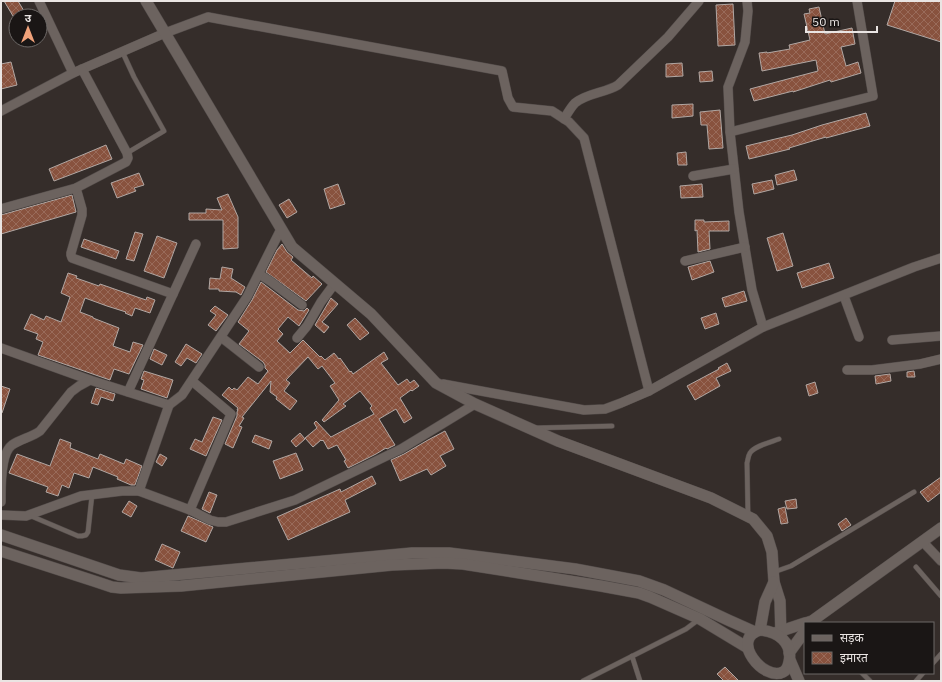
<svg xmlns="http://www.w3.org/2000/svg" width="942" height="682" viewBox="0 0 942 682" font-family="'IBM Plex Sans','Noto Sans Devanagari',sans-serif">
  <defs>
    <pattern id="building-cross-hatch" width="8" height="8" patternUnits="userSpaceOnUse"><rect width="8" height="8" fill="#88523e"/><path d="M0 0l8 8M0 8l8-8" fill="none" stroke="#996b5a"/></pattern>
  </defs>
  <rect width="100%" height="100%" fill="#352d2a"/>
  <g fill="url(#building-cross-hatch)" stroke="#b1a7a3">
    <polygon points="4,1 18,1 27,16 13,16"/>
    <polygon points="895,1 941,1 941,42 887,25"/>
    <polygon points="733,4 735,45 718,46 716,5"/>
    <polygon points="819,7 825,34 852,28 855,44 841,47 846,66 858,62 861,73 831,82 830,80 793,92 793,91 754,101 750,89 818,71 816,60 762,71 759,53 767,52 767,53 790,49 789,45 810,40 804,14 810,13 809,9"/>
    <polygon points="11,62 17,85 1,89 1,64"/>
    <polygon points="682,63 683,76 666,77 666,64"/>
    <polygon points="712,71 713,81 700,82 699,72"/>
    <polygon points="693,104 693,116 672,118 672,105"/>
    <polygon points="720,110 723,148 709,149 707,125 701,125 700,112"/>
    <polygon points="866,113 870,126 826,138 826,137 789,148 790,149 749,159 746,146 792,135 822,125"/>
    <polygon points="106,145 112,159 54,181 49,169"/>
    <polygon points="686,152 687,165 678,165 677,153"/>
    <polygon points="794,170 797,180 777,185 775,175"/>
    <polygon points="139,173 144,185 134,188 136,191 117,198 111,183"/>
    <polygon points="772,180 774,189 754,194 752,184"/>
    <polygon points="338,184 345,204 330,209 324,189"/>
    <polygon points="702,184 703,197 681,198 680,186"/>
    <polygon points="228,194 238,217 238,248 223,249 223,220 189,220 189,213 206,213 206,209 222,210 217,198"/>
    <polygon points="72,195 76,212 1,234 1,215"/>
    <polygon points="289,199 297,212 287,218 279,205"/>
    <polygon points="695,220 704,220 704,222 729,221 729,231 709,231 710,249 698,252 697,230 695,231"/>
    <polygon points="135,232 143,234 134,261 126,259"/>
    <polygon points="783,233 793,266 777,271 767,238"/>
    <polygon points="157,236 177,243 164,278 144,271"/>
    <polygon points="84,239 119,251 116,259 81,247"/>
    <polygon points="282,244 287,252 293,257 291,260 312,278 313,276 322,284 306,301 266,272 277,250"/>
    <polygon points="710,261 714,272 692,280 688,267"/>
    <polygon points="829,263 834,278 802,288 797,273"/>
    <polygon points="222,267 233,269 231,278 245,287 241,295 236,292 219,291 219,289 209,289 210,278 220,279"/>
    <polygon points="68,273 77,276 76,278 99,286 100,284 146,300 147,297 155,300 150,313 135,308 132,316 125,313 126,312 107,306 85,298 80,312 93,317 93,318 119,328 113,346 130,352 133,342 143,345 129,374 114,369 110,380 38,355 43,342 36,339 38,334 24,329 31,314 44,320 46,316 61,322 70,297 61,293"/>
    <polygon points="261,282 298,310 304,311 307,308 309,310 299,326 288,317 278,329 283,334 277,341 290,353 303,340 320,357 321,356 325,360 334,353 339,359 340,358 350,372 351,371 353,374 384,352 388,359 381,363 398,385 407,379 410,383 414,380 419,386 412,391 411,390 400,398 412,418 404,423 396,409 379,419 395,445 387,449 386,448 376,454 348,468 344,461 346,460 337,445 328,449 323,440 322,441 321,440 313,447 305,438 317,428 314,423 316,421 331,437 374,414 370,408 372,406 360,391 343,404 346,406 324,422 322,420 339,400 330,386 335,383 322,366 318,369 308,357 286,380 290,383 284,391 297,401 290,410 276,399 277,397 270,392 271,381 242,417 244,418 239,426 242,427 233,448 225,444 237,416 237,412 238,410 237,410 238,408 222,395 229,387 232,390 234,388 237,390 248,377 258,384 268,371 265,368 265,365 263,362 239,344 249,331 238,322 252,300"/>
    <polygon points="744,291 747,301 725,307 722,298"/>
    <polygon points="331,298 338,304 322,322 329,327 324,333 315,325"/>
    <polygon points="215,306 228,315 216,331 208,325 216,315 210,311"/>
    <polygon points="716,313 719,324 705,329 701,318"/>
    <polygon points="355,318 369,333 360,340 347,325"/>
    <polygon points="186,344 202,354 196,363 187,358 181,366 175,362"/>
    <polygon points="154,349 167,355 162,365 150,359"/>
    <polygon points="727,363 731,371 716,378 720,386 695,400 687,386 719,369 718,368"/>
    <polygon points="144,371 173,380 167,398 141,389 144,380 141,379"/>
    <polygon points="914,371 915,377 907,377 907,372"/>
    <polygon points="890,374 891,381 876,384 875,376"/>
    <polygon points="815,382 818,393 809,396 806,385"/>
    <polygon points="1,386 10,389 2,413 1,413"/>
    <polygon points="96,388 115,394 113,401 101,397 98,405 91,403"/>
    <polygon points="213,417 222,420 206,456 190,449 195,439 202,442"/>
    <polygon points="445,431 454,449 440,456 446,466 431,475 427,469 400,481 391,460 404,454 428,440"/>
    <polygon points="300,433 305,439 296,447 291,441"/>
    <polygon points="255,435 272,441 269,449 252,442"/>
    <polygon points="60,439 71,443 70,448 98,459 100,454 124,464 126,459 142,466 135,485 131,485 117,479 118,477 93,467 89,478 74,473 69,488 62,485 58,496 46,492 48,487 9,473 17,454 50,466"/>
    <polygon points="296,453 303,470 280,479 273,461"/>
    <polygon points="160,454 167,458 162,466 156,462"/>
    <polygon points="372,476 376,484 345,500 350,512 288,540 277,517 340,489 341,492"/>
    <polygon points="941,477 941,492 928,502 920,492"/>
    <polygon points="209,492 217,495 210,513 202,509"/>
    <polygon points="796,499 797,508 787,509 785,501"/>
    <polygon points="129,501 137,506 131,517 122,512"/>
    <polygon points="785,507 788,523 781,524 778,509"/>
    <polygon points="188,516 213,527 206,542 181,531"/>
    <polygon points="846,518 851,525 842,531 838,524"/>
    <polygon points="162,544 180,552 173,568 155,560"/>
    <polygon points="725,667 739,681 724,681 717,674"/>
  </g>
  <g fill="none" stroke-linecap="round" stroke-linejoin="round">
    <g stroke="#524b49" stroke-width="5.5">
      <g id="service">
        <polyline points="122,51 134,77 164,131 127,153"/>
        <polyline points="535,428 612,426"/>
        <path d="M748,515L747,463C748,460 748,456 750,453C754,446 771,442 779,439"/>
        <polyline points="31,516 78,536 82,536 86,535 88,532 92,495"/>
        <polyline points="916,567 941,596"/>
        <polyline points="774,572 791,566 914,492"/>
        <polyline points="632,656 640,681"/>
        <polyline points="933,663 941,654"/>
        <polyline points="862,673 870,681"/>
        <polyline points="583,681 686,629 698,620"/>
        <polyline points="916,681 923,673"/>
      </g>
    </g>
    <g stroke="#524b49" stroke-width="10">
      <g id="minor">
        <polyline points="39,1 73,73"/>
        <polyline points="747,1 748,11 745,42 728,87 730,132 739,212 752,290 763,327"/>
        <polyline points="1,111 73,73 165,33 208,17 502,71 508,98 513,107 552,111 569,122 584,138 649,391"/>
        <path d="M564,119C567,114 571,107 575,103C587,93 605,93 618,85L668,37L699,1"/>
        <polyline points="730,132 873,96 857,1"/>
        <polyline points="693,176 734,169"/>
        <polyline points="76,188 82,209 82,215 71,253 71,255 72,258 173,294"/>
        <polyline points="1,209 76,188 126,162 128,158 127,153 82,69"/>
        <polyline points="685,261 745,247"/>
        <polyline points="259,274 270,281 302,305"/>
        <polyline points="844,296 859,337"/>
        <polyline points="221,337 259,367"/>
        <polyline points="297,338 307,326 321,302 335,283"/>
        <polyline points="892,340 941,336"/>
        <polyline points="1,348 90,380 169,405 182,395 247,297 281,229"/>
        <polyline points="847,370 872,370 920,364 941,359"/>
        <polyline points="443,384 584,410 605,409 621,403 649,391 763,327 914,267 941,258"/>
        <polyline points="128,392 173,294 196,244"/>
        <polyline points="139,491 169,405"/>
        <path d="M1,502C1,487 0,454 12,445C21,439 32,437 40,431L71,392L79,386L90,380"/>
        <polyline points="190,510 231,414 192,381"/>
        <polyline points="1,515 26,516 81,496 122,491 139,491 190,510 210,520 218,522 226,522 295,500 401,449 475,404"/>
        <polyline points="923,542 941,561"/>
      </g>
    </g>
    <g stroke="#524b49" stroke-width="12">
      <g id="tertiary">
        <polyline points="146,1 292,247 371,314 436,383 475,404 558,441 711,498 753,519 767,536 772,552 774,582 780,601 781,637"/>
        <polyline points="806,623 812,621 941,528"/>
        <polyline points="760,630 765,602 774,582"/>
        <polyline points="775,633 805,623"/>
        <polyline points="789,653 805,631"/>
      </g>
    </g>
    <g stroke="#524b49" stroke-width="12">
      <g id="secondary">
        <polyline points="1,535 119,575 141,578 412,553 449,553 513,561 575,569 639,581 664,590 728,620 755,632"/>
        <polyline points="1,551 94,581 112,587 121,588 181,586 392,565 443,563 463,564 601,586 639,593 650,597 700,619 748,648"/>
        <path d="M760,630C778,631 793,643 789,662C788,667 787,670 783,672C764,682 729,639 760,630Z"/>
        <polyline points="790,660 799,681"/>
      </g>
    </g>
    <use href="#service" stroke="#6c635f" stroke-width="4.5"/>
    <use href="#minor" stroke="#6c635f" stroke-width="9"/>
    <use href="#tertiary" stroke="#6c635f" stroke-width="11"/>
    <use href="#secondary" stroke="#6c635f" stroke-width="11"/>
  </g>
  <rect width="942" height="682" fill="none" stroke="#eae5e3" stroke-width="4"/>
  <rect x="804" y="622" width="130" height="52" fill="#1a1615" stroke="#6d6967"/>
  <rect x="812" y="635" width="20" height="6" fill="#6c635f" stroke="#6d6967"/>
  <text x="840" y="642" font-size="12" fill="#eae5e3">सड़क</text>
  <rect x="812" y="652" width="20" height="12" fill="url(#building-cross-hatch)" stroke="#6d6967"/>
  <text x="840" y="662" font-size="12" fill="#eae5e3">इमारत</text>
  <g transform="translate(28 28)"><circle r="19" fill="#1a1615" stroke="#6d6967"/>
  <path d="M0-3L7 15L0 10L-7 15Z" fill="#f0a27a"/>
  <text y="-6" font-size="11" font-weight="bold" text-anchor="middle" fill="#eae5e3">उ</text>
  </g>
  <path d="M806 26v6h71v-6" fill="none" stroke="#eae5e3" stroke-width="2"/>
  <text x="812" y="26" font-size="12" fill="#eae5e3" stroke="#1a1615" stroke-width="3" paint-order="stroke">50 m</text>
</svg>
